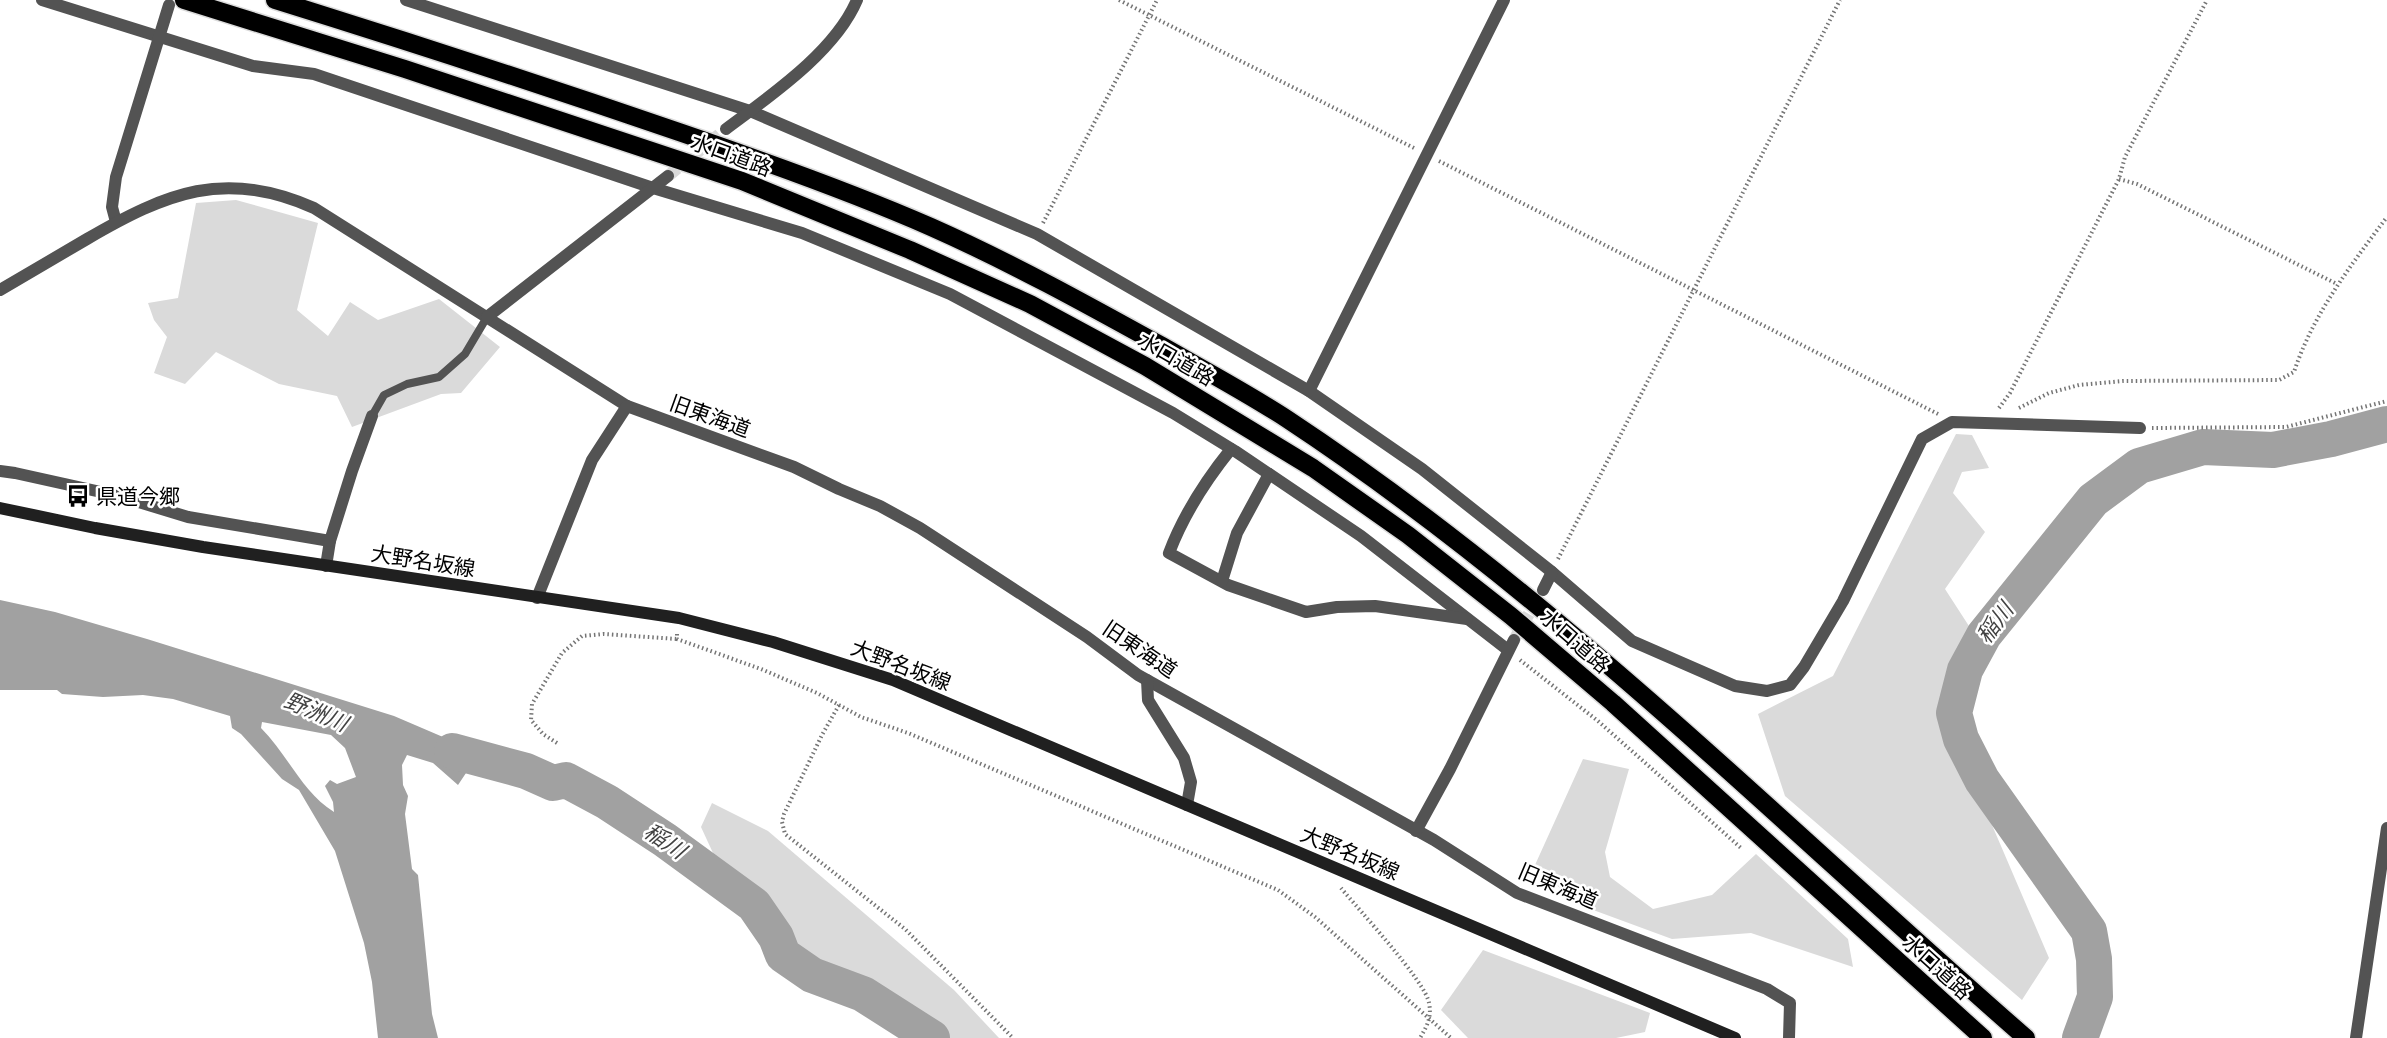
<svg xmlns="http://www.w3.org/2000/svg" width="2387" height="1038" viewBox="0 0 2387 1038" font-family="Cabin,'Noto Sans JP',sans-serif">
  <rect width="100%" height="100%" fill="#fff"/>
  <g fill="#dadada">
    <polygon points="236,200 318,223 297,310 328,336 350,302 378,320 439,299 500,347 461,393 441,394 352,427 337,396 279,384 216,352 185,384 154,373 167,337 154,320 148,303 178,298 196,203"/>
    <polygon points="1956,434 1972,435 1989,468 1962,472 1953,493 1985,532 1945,589 1978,640 1947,720 2049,958 2022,1000 1785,796 1758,714 1833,676"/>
    <polygon points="1583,759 1629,769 1605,852 1610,877 1653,909 1712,895 1756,854 1848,939 1853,967 1751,933 1672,939 1577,904 1535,865"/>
    <polygon points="712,803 768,831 954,990 999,1038 941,1038 795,952 719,866 701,827"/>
    <polygon points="1483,950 1650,1013 1645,1032 1616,1038 1468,1038 1441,1010"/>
  </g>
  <path fill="#a1a1a1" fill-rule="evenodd" d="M0,600L55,612L147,639L394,716L506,764L470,767L458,785L433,763L407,755L402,765L403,785L408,796L405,814L412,869L418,875L432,1014L438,1038H378L372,982L364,943L335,851L299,790L282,779L241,734L232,728L230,716L173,699L143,695L103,697L62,694L57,690H0ZM262,722L331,735L345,748L356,777L337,784L330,780L325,786L333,802L334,812C302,792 288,755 261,728Z"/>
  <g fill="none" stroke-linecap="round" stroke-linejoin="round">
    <g stroke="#a1a1a1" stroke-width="36">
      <polyline points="452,751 526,771 553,783 566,780 607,802 665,840 754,905 776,937 783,955 812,975 863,994 932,1038"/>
      <polyline points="2080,1038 2095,997 2094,959 2089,931 1982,780 1961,739 1954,713 1965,670 1984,635 2093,500 2139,466 2203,447 2273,450 2331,439 2387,424"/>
    </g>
    <g stroke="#d9d9d9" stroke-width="12" stroke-dasharray="12 6" stroke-linecap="butt">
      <polyline points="668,176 726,129"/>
      <polyline points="1514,640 1538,598"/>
    </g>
    <g stroke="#dbdbdb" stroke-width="21">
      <g id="highway">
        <polyline points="184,0 405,69 742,181 910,250 1030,304 1145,366 1313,468 1408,535 1511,616 1613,703 1983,1038"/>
        <path d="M275,0C410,42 545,86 679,132C764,161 849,191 931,227C1010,262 1086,304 1162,346C1204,370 1247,393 1287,419C1557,597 1784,827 2026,1038"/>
      </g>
    </g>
    <g stroke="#757575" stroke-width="4" stroke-dasharray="1.5 3" stroke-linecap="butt">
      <polyline points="1119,0 1414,148"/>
      <polyline points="1439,161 1938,414"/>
      <polyline points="2119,179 2137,184 2337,284"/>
      <polyline points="1043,223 1157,0"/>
      <polyline points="1999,408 2010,393 2119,179 2125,157 2207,0"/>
      <path d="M2019,408L2049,393L2079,385L2123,381L2279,380L2294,372C2313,314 2351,265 2387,217"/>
      <polyline points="2152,428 2286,427 2387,401"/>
      <polyline points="1558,559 1840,0"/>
      <polyline points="677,634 677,639 761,669 817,693 861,717 908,733 1278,890 1315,917 1451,1038"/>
      <polyline points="1520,660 1598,721 1741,848"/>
      <polyline points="839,705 822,735 784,814 782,822 785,834 905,929 1013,1038"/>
      <polyline points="557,743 543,734 531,720 532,704 562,653 582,636 604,634 677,639"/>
      <path d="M1341,888C1358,909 1426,982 1429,1003C1432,1017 1427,1026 1420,1038"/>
    </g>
    <polyline stroke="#535353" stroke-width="8" points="372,416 384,395 407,384 439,377 465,354 487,317"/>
    <g stroke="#535353" stroke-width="12">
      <polyline points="42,0 253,66 314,74 653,188 802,233 950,294 1173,413 1235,451 1361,536 1508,650"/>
      <polyline points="406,0 750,111 1037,234 1309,391 1422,469 1552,572 1632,641 1735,686 1767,691 1790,685 1804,667 1843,601 1922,439 1952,422 2140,428"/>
      <path d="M726,129C770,96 835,52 857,0"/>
      <polyline points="116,222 112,207 116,177 169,5"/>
      <path d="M0,290C29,273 58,256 87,239C166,193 225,168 314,208L627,406L794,467L839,489L880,506L920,528L1087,637L1138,675L1434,840L1517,893L1767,989L1790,1003L1789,1038"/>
      <polyline points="487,317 668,176"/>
      <polyline points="1309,391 1504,0"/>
      <path d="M1231,449C1206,480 1183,516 1169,553L1228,585L1306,612L1337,607L1375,606L1467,619"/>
      <polyline points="0,471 15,473 119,496 188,517 330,541 326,566"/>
      <polyline points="330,541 352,471 372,416"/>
      <polyline points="1222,581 1237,533 1269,474"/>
      <polyline points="1543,590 1552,572"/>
      <polyline points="537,598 592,460 627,406"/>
      <polyline points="1147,680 1148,700 1184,758 1191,782 1187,805"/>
      <polyline points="1416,831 1450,769 1514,640"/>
      <polyline points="2356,1038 2387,828"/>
    </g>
    <polyline stroke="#202020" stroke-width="12" points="0,508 95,528 203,547 679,618 773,642 893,680 1735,1038"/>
    <use href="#highway" stroke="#000" stroke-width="18"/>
  </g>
  <defs>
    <g id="bus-bare" transform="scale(1.8)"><path d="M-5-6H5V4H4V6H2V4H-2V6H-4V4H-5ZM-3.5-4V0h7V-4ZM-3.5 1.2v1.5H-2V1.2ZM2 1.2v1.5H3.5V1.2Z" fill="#000" stroke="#fff" stroke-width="2.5" paint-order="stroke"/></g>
  </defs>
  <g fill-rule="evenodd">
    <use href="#bus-bare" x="78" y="496"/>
  </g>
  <g text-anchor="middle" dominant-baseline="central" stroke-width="5" stroke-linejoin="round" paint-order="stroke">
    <g font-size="21" fill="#000" stroke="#fff">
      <text transform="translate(731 155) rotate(20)">水口道路</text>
      <text transform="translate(1176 359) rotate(30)">水口道路</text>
      <text transform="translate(710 416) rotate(20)">旧東海道</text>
      <text transform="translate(423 561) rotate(9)">大野名坂線</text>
      <text transform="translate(1575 641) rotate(41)">水口道路</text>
      <text transform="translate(1140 649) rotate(34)">旧東海道</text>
      <text transform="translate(901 665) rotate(21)">大野名坂線</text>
      <text transform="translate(1350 853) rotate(23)">大野名坂線</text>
      <text transform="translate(1558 886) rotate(23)">旧東海道</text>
      <text transform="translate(1937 967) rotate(42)">水口道路</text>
    </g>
    <g font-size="21" fill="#000" stroke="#fff" text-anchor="start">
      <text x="96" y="496">県道今郷</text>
    </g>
    <g font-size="22" font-style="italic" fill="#424242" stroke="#fff">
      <text transform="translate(1995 623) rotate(-53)">稲川</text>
      <text transform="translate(316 712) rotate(23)">野洲川</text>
      <text transform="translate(665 841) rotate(34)">稲川</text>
    </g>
  </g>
</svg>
